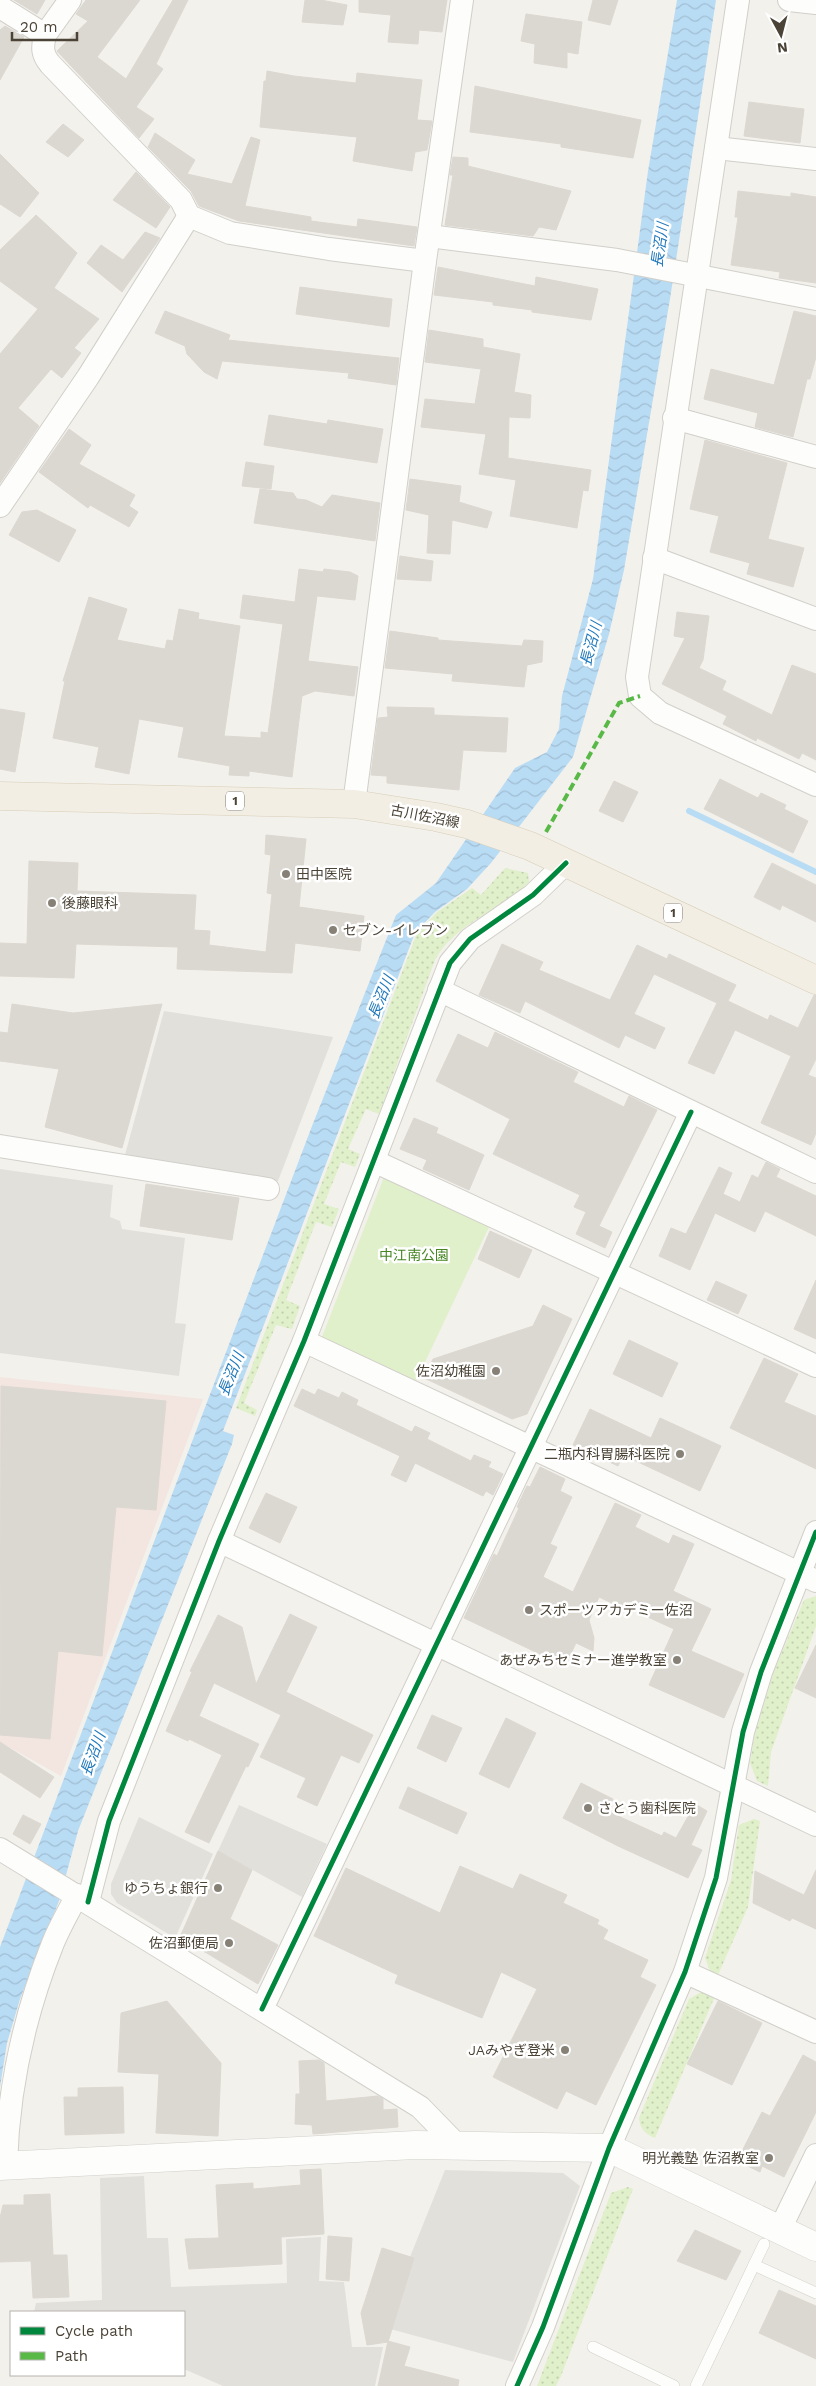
<svg xmlns="http://www.w3.org/2000/svg" width="816" height="2386" viewBox="0 0 816 2386" font-family="'Work Sans','Noto Sans JP',sans-serif">
  <defs>
    <pattern id="grass-dots" width="8" height="8" patternUnits="userSpaceOnUse" patternTransform="scale(1.25)"><rect width="8" height="8" fill="#e0f0ca"/><path d="M2 2h.1M6 6h.1" fill="none" stroke="#c2cfae" stroke-width="1.8" stroke-linecap="round"/></pattern>
    <pattern id="water-waves" width="16" height="10" patternUnits="userSpaceOnUse" patternTransform="scale(1.25)"><rect width="16" height="10" fill="#b9dcf5"/><path d="M0 5q4-4 8 0t8 0" fill="none" stroke="#a1bed3"/></pattern>
  </defs>
  <rect width="100%" height="100%" fill="#f3f1ec"/>
  <polygon fill="#f3e5e0" points="0,1377 203,1399 61,1776 0,1742"/>
  <g fill="url(#grass-dots)">
    <path d="M505,868L528,873L529,882C500,912 456,922 435,960L379,1114L366,1109L348,1149L360,1154L355,1167L341,1162L324,1204L339,1209L332,1227L316,1222L286,1300L300,1306L292,1329L276,1325L244,1403L257,1410L255,1416L236,1408L417,933L437,912L472,888L481,895Z"/>
    <polygon points="816,1596 816,1626 771,1752 768,1786 757,1781 750,1763 755,1733 774,1671 804,1600"/>
    <polygon points="754,1819 760,1821 748,1907 718,1975 710,1971 705,1958 731,1880 739,1825"/>
    <path d="M703,1991L715,1996L655,2138C645,2134 640,2129 639,2118L689,1999Z"/>
    <polygon points="628,2187 633,2189 561,2376 556,2386 537,2386 611,2193"/>
  </g>
  <polygon fill="#e0f0ca" points="384,1177 490,1225 416,1381 322,1337"/>
  <g fill="#e2e0db">
    <polygon points="164,1011 333,1037 278,1181 125,1155"/>
    <polygon points="0,1169 113,1185 110,1217 120,1221 122,1229 185,1238 175,1323 186,1324 179,1376 0,1353"/>
    <polygon points="239,1805 327,1844 302,1897 218,1851"/>
    <polygon points="139,1817 213,1854 175,1938 117,1903 111,1894 111,1884"/>
    <polygon points="445,2170 563,2173 580,2186 513,2362 390,2329 408,2262"/>
    <polygon points="144,2176 147,2238 168,2238 171,2287 287,2283 286,2239 321,2237 319,2281 344,2282 352,2347 383,2347 375,2386 223,2386 184,2369 184,2312 34,2312 36,2303 102,2300 100,2178"/>
  </g>
  <polygon fill="url(#water-waves)" points="677,0 716,0 670,299 624,570 609,634 573,757 491,863 467,889 435,912 415,933 223,1431 234,1435 232,1444 78,1831 59,1901 20,1999 7,2043 0,2087 0,1947 312,1126 396,915 436,883 515,768 547,752 559,729 562,696 593,579 648,171"/>
  <g fill="none" stroke-linecap="round" stroke-linejoin="round">
    <polyline stroke="#b9dcf5" stroke-width="6" points="689,811 816,872"/>
  </g>
  <g fill="#dbd8d2" stroke="#dcd8d1">
    <polygon points="14,0 45,0 37,14"/>
    <polygon points="86,0 140,0 97,57 126,79 173,0 188,0 156,64 163,69 136,107 154,119 139,138 57,51 88,21 76,14"/>
    <polygon points="305,0 321,0 347,5 343,25 302,22"/>
    <polygon points="359,0 447,0 442,32 419,30 418,44 388,42 391,15 359,12"/>
    <polygon points="593,0 618,0 610,25 588,20"/>
    <polygon points="526,14 582,22 578,54 567,52 567,68 534,63 535,44 521,41"/>
    <polygon points="5,26 24,37 0,80 0,30"/>
    <polygon points="267,71 294,76 356,83 357,73 422,80 417,120 432,121 427,150 415,152 412,171 353,161 357,137 260,127 264,81 266,81"/>
    <polygon points="475,86 641,120 633,158 561,147 561,144 470,132"/>
    <polygon points="749,102 804,109 800,143 744,136"/>
    <polygon points="63,124 84,140 68,157 46,142"/>
    <polygon points="155,133 195,160 187,174 232,184 251,137 260,140 245,206 311,217 311,221 357,227 358,219 417,227 414,246 239,221 199,206 191,191 148,147"/>
    <polygon points="0,154 39,193 20,217 0,204"/>
    <polygon points="453,157 468,158 468,166 571,191 556,230 539,227 533,236 445,225 453,175 450,175"/>
    <polygon points="136,172 170,207 156,228 113,200"/>
    <polygon points="738,191 791,197 791,193 816,197 816,283 779,278 780,272 731,265 738,217 735,217"/>
    <polygon points="36,215 77,253 54,288 99,319 74,348 81,353 62,378 51,369 18,408 39,426 0,483 0,354 38,309 0,281 0,250"/>
    <polygon points="145,232 160,238 122,292 87,263 101,245 123,260"/>
    <polygon points="438,267 535,286 536,277 598,289 591,320 532,312 532,310 493,305 493,302 434,295"/>
    <polygon points="300,287 392,299 389,327 296,314"/>
    <polygon points="165,311 230,335 228,340 399,358 396,385 348,378 349,373 222,361 217,379 204,372 187,354 185,346 155,333"/>
    <polygon points="794,311 816,316 816,357 810,379 807,379 793,437 755,427 758,413 704,399 711,369 774,385"/>
    <polygon points="429,330 483,339 483,347 520,354 514,392 531,395 530,418 509,417 508,458 591,470 588,491 583,490 577,528 510,516 516,480 479,474 486,434 421,427 425,399 475,404 481,369 425,362"/>
    <polygon points="269,415 327,424 328,420 383,429 377,463 264,445"/>
    <polygon points="69,429 91,445 79,464 135,495 129,506 138,512 129,527 90,505 88,508 39,472"/>
    <polygon points="705,440 787,463 768,539 804,548 793,587 747,574 750,563 710,552 719,516 690,509"/>
    <polygon points="246,462 274,466 271,489 242,486"/>
    <polygon points="410,479 461,486 459,502 492,512 487,528 452,520 450,554 427,553 429,515 406,510"/>
    <polygon points="260,489 293,493 297,499 306,500 322,507 332,495 380,503 375,541 254,523"/>
    <polygon points="37,510 76,530 59,562 9,535 22,512"/>
    <polygon points="400,556 433,561 431,581 397,579"/>
    <polygon points="299,569 323,572 324,569 350,572 358,576 355,600 317,596 308,661 358,667 354,696 315,691 302,696 292,777 249,771 249,776 229,775 230,766 178,757 184,727 139,719 129,774 95,767 99,747 53,738 65,681 63,681 89,597 127,609 117,640 165,649 167,640 173,641 179,609 199,613 198,619 240,626 224,736 261,738 261,732 268,733 283,624 240,618 243,595 295,602"/>
    <polygon points="677,612 709,616 703,660 699,668 726,681 722,690 772,715 792,665 816,674 816,760 802,753 799,759 757,738 756,741 723,724 727,716 662,684 685,638 674,636"/>
    <polygon points="390,631 438,638 438,640 522,646 524,640 543,641 542,662 527,665 524,687 452,681 453,674 385,668"/>
    <polygon points="387,707 434,708 434,715 508,718 506,752 463,750 459,790 387,783 387,776 371,775 378,718 388,717"/>
    <polygon points="0,709 25,713 15,772 0,769"/>
    <polygon points="720,779 758,798 761,793 786,805 784,809 808,821 793,853 704,809"/>
    <polygon points="614,781 638,792 623,822 599,811"/>
    <polygon points="266,835 306,839 299,907 364,916 360,951 295,943 292,973 177,969 178,947 76,944 74,978 0,976 0,943 27,944 29,861 78,863 77,891 196,895 194,930 210,931 209,945 266,952 272,894 267,893 271,855 265,854"/>
    <polygon points="772,863 816,885 816,922 782,905 780,910 754,897"/>
    <polygon points="502,944 543,962 539,970 610,1000 637,945 667,959 669,954 736,985 728,1001 768,1020 770,1015 798,1028 814,995 816,995 816,1059 808,1075 816,1078 816,1133 811,1145 761,1123 791,1056 735,1030 714,1074 688,1063 717,1003 654,974 634,1014 665,1028 655,1049 625,1035 619,1048 525,1001 520,1013 479,995"/>
    <polygon points="12,1004 73,1013 162,1004 122,1148 45,1127 59,1069 0,1061 0,1032 8,1033"/>
    <polygon points="495,1032 578,1072 573,1082 624,1107 629,1096 657,1110 599,1226 612,1232 605,1248 576,1234 586,1212 574,1207 580,1195 493,1154 510,1119 436,1081 458,1034 488,1048"/>
    <polygon points="414,1118 438,1128 436,1133 484,1155 469,1190 423,1169 427,1160 400,1149"/>
    <polygon points="766,1162 780,1169 776,1177 816,1196 816,1236 765,1211 755,1232 715,1213 690,1270 659,1256 671,1228 686,1234 719,1167 732,1173 723,1194 740,1202 752,1175 758,1178"/>
    <polygon points="146,1184 239,1198 232,1240 140,1226"/>
    <polygon points="490,1231 532,1250 519,1278 478,1259"/>
    <polygon points="816,1280 816,1339 794,1329"/>
    <polygon points="716,1281 747,1295 738,1314 707,1300"/>
    <polygon points="543,1305 572,1319 527,1414 512,1419 424,1378 433,1359 533,1326"/>
    <polygon points="629,1340 678,1363 662,1397 613,1374"/>
    <polygon points="764,1358 798,1374 784,1402 816,1416 816,1469 730,1428"/>
    <polygon points="1,1386 166,1401 156,1510 116,1507 102,1656 58,1651 50,1739 0,1735"/>
    <polygon points="302,1389 315,1395 318,1389 339,1398 342,1392 358,1400 356,1405 412,1432 415,1426 430,1433 427,1439 471,1461 474,1455 491,1462 488,1467 503,1474 493,1495 486,1491 483,1496 415,1463 406,1482 391,1475 400,1456 294,1406"/>
    <polygon points="590,1409 651,1438 660,1418 721,1446 700,1491 623,1455 618,1466 573,1445"/>
    <polygon points="540,1467 565,1479 560,1491 572,1497 550,1544 557,1547 543,1577 573,1592 615,1503 641,1515 635,1527 669,1544 673,1535 694,1544 673,1591 711,1609 691,1651 744,1674 724,1718 649,1685 674,1629 615,1602 614,1604 599,1597 589,1620 594,1638 593,1651 576,1643 565,1666 464,1618 494,1554 497,1556 519,1508 517,1507 527,1486 530,1487"/>
    <polygon points="266,1493 297,1507 280,1543 249,1528"/>
    <polygon points="290,1614 317,1627 286,1692 373,1735 359,1763 341,1755 317,1806 297,1797 306,1778 260,1757 281,1715 214,1683 199,1716 259,1744 248,1767 246,1766 209,1843 185,1832 222,1755 189,1739 188,1741 166,1731 192,1672 190,1671 218,1615 242,1627 256,1684"/>
    <polygon points="816,1645 816,1698 795,1688"/>
    <polygon points="432,1715 462,1728 446,1762 417,1748"/>
    <polygon points="506,1718 536,1733 509,1788 479,1774"/>
    <polygon points="0,1742 54,1777 40,1798 0,1772"/>
    <polygon points="581,1783 613,1799 607,1811 662,1836 664,1832 676,1838 695,1804 707,1811 691,1845 702,1850 688,1878 618,1846 563,1818"/>
    <polygon points="408,1787 467,1813 457,1834 399,1808"/>
    <polygon points="23,1815 41,1824 30,1844 13,1834"/>
    <polygon points="218,1851 252,1870 230,1919 278,1945 258,1984 180,1937"/>
    <polygon points="460,1866 513,1889 520,1874 567,1895 563,1903 599,1920 597,1924 608,1930 603,1939 648,1960 640,1977 656,1985 596,2105 566,2091 557,2109 493,2077 537,1989 501,1972 482,2018 395,1983 398,1975 314,1936 346,1868 440,1913"/>
    <polygon points="816,1870 816,1929 792,1918 790,1921 753,1903 755,1871 804,1895"/>
    <polygon points="167,2001 221,2063 218,2136 156,2133 159,2074 118,2072 121,2013"/>
    <polygon points="718,2001 762,2023 732,2085 687,2064"/>
    <polygon points="803,2055 816,2062 816,2112 784,2177 762,2166 760,2172 737,2161 762,2112 770,2116"/>
    <polygon points="319,2060 324,2063 326,2101 378,2096 383,2099 383,2110 397,2109 398,2127 313,2134 312,2125 295,2124 296,2094 300,2094 299,2061"/>
    <polygon points="123,2087 124,2133 65,2135 64,2097 78,2097 78,2088"/>
    <polygon points="321,2169 324,2234 281,2237 282,2264 189,2269 185,2239 219,2238 216,2185 253,2183 253,2189 301,2185 300,2170"/>
    <polygon points="50,2194 53,2255 67,2255 69,2297 33,2298 31,2261 0,2262 0,2218 3,2205 24,2205 24,2195"/>
    <polygon points="695,2230 741,2251 726,2280 677,2261"/>
    <polygon points="328,2236 352,2238 349,2281 326,2279"/>
    <polygon points="382,2248 414,2258 388,2342 367,2345 361,2313"/>
    <polygon points="779,2290 816,2306 816,2359 759,2333"/>
    <polygon points="388,2341 410,2347 404,2366 459,2380 458,2386 378,2386"/>
  </g>
  <g fill="none" stroke-linecap="round" stroke-linejoin="round">
    <g stroke="#d1cfc9" stroke-width="12">
      <g id="service">
        <polyline points="754,2265 816,2293"/>
        <polyline points="593,2347 674,2386"/>
        <polyline points="696,2386 764,2244"/>
      </g>
    </g>
    <g stroke="#d1cfc9" stroke-width="24">
      <g id="minor">
        <polyline points="738,0 637,677 640,696 660,713 816,785"/>
        <polyline points="789,0 816,3"/>
        <path d="M0,7L45,35C42,48 42,54 50,64L181,200L189,216L230,233L329,249L425,261"/>
        <polyline points="45,35 70,0"/>
        <polyline points="716,148 816,159"/>
        <polyline points="429,236 617,260 816,299"/>
        <polyline points="674,418 816,457"/>
        <polyline points="0,506 88,377 189,216"/>
        <polyline points="654,558 816,619"/>
        <polyline points="354,804 425,261 462,0"/>
        <polyline points="439,990 816,1172"/>
        <polyline points="0,1146 268,1189"/>
        <polyline points="376,1162 816,1366"/>
        <polyline points="304,1341 816,1581"/>
        <polyline points="219,1541 816,1825"/>
        <polyline points="0,1849 420,2107 457,2145"/>
        <polyline points="88,1902 109,1821 219,1541 304,1341 450,963 470,939 533,895 566,863"/>
        <polyline points="685,1972 816,2032"/>
        <polyline points="262,2009 691,1112"/>
        <path d="M6,2165C8,2090 25,2013 53,1943C60,1926 69,1911 77,1895"/>
        <polyline points="780,2229 816,2155"/>
        <polyline points="517,2386 543,2327 609,2148 685,1972 716,1878 743,1732 761,1672 816,1532"/>
      </g>
    </g>
    <g stroke="#d1cfc9" stroke-width="29">
      <polyline id="tertiary" points="0,2166 415,2145 609,2148 816,2247"/>
    </g>
    <g stroke="#d8ceb7" stroke-width="29">
      <polyline id="primary" points="0,796 354,804 436,817 467,824 530,846 816,980"/>
    </g>
    <use href="#service" stroke="#fdfdfc" stroke-width="11"/>
    <use href="#minor" stroke="#fdfdfc" stroke-width="22"/>
    <use href="#tertiary" stroke="#fdfdfc" stroke-width="28"/>
    <use href="#primary" stroke="#f2eee4" stroke-width="28"/>
    <polyline stroke="#58b947" stroke-width="4" stroke-dasharray="8 4" stroke-linecap="butt" points="546,832 619,703 640,696"/>
    <g stroke="#fff" stroke-width="8">
      <g id="cycleway">
        <polyline points="88,1902 109,1821 219,1541 304,1341 450,963 470,939 533,895 566,863"/>
        <polyline points="262,2009 691,1112"/>
        <polyline points="517,2386 543,2327 609,2148 685,1972 716,1878 743,1732 761,1672 816,1532"/>
      </g>
    </g>
    <use href="#cycleway" stroke="#00873e" stroke-width="5"/>
  </g>
  <g fill="#868076" stroke="#fff" stroke-width="2">
    <circle cx="286" cy="874" r="5"/>
    <circle cx="52" cy="903" r="5"/>
    <circle cx="333" cy="930" r="5"/>
    <circle cx="496" cy="1371" r="5"/>
    <circle cx="680" cy="1454" r="5"/>
    <circle cx="529" cy="1610" r="5"/>
    <circle cx="677" cy="1660" r="5"/>
    <circle cx="588" cy="1808" r="5"/>
    <circle cx="218" cy="1888" r="5"/>
    <circle cx="229" cy="1943" r="5"/>
    <circle cx="565" cy="2050" r="5"/>
    <circle cx="769" cy="2158" r="5"/>
  </g>
  <g text-anchor="middle" dominant-baseline="central" stroke-width="5" stroke-linejoin="round" paint-order="stroke">
    <g fill="#fff" stroke="#817b72" stroke-width="1">
      <rect x="226" y="791.5" width="18" height="19" rx="4"/>
      <rect x="664" y="903.5" width="18" height="19" rx="4"/>
    </g>
    <g font-size="12" font-weight="bold" fill="#4b4336">
      <text x="235" y="801">1</text>
      <text x="673" y="913">1</text>
    </g>
    <g font-size="14" fill="#4b4336" stroke="#fff">
      <text transform="translate(425 816) rotate(11)">古川佐沼線</text>
    </g>
    <g font-size="14" fill="#4b4336" stroke="#fff" text-anchor="end">
      <text x="296" y="874" text-anchor="start">田中医院</text>
      <text x="62" y="903" text-anchor="start">後藤眼科</text>
      <text x="343" y="930" text-anchor="start">セブン-イレブン</text>
      <text x="486" y="1371">佐沼幼稚園</text>
      <text x="670" y="1454">二瓶内科胃腸科医院</text>
      <text x="539" y="1610" text-anchor="start">スポーツアカデミー佐沼</text>
      <text x="667" y="1660">あぜみちセミナー進学教室</text>
      <text x="598" y="1808" text-anchor="start">さとう歯科医院</text>
      <text x="208" y="1888">ゆうちょ銀行</text>
      <text x="219" y="1943">佐沼郵便局</text>
      <text x="555" y="2050">JAみやぎ登米</text>
      <text x="759" y="2158">明光義塾 佐沼教室</text>
    </g>
    <g font-size="14" fill="#468522" stroke="#fff">
      <text x="414" y="1255">中江南公園</text>
    </g>
    <g font-size="15" font-style="italic" fill="#2179bc" stroke="#fff">
      <text transform="translate(660 245) rotate(-82)">長沼川</text>
      <text transform="translate(591 644) rotate(-75)">長沼川</text>
      <text transform="translate(381 997) rotate(-68)">長沼川</text>
      <text transform="translate(231 1374) rotate(-68)">長沼川</text>
      <text transform="translate(93 1754) rotate(-70)">長沼川</text>
    </g>
  </g>
  <rect x="10" y="2311" width="175" height="65" fill="#ffffff" stroke="#b7b4af"/>
  <rect x="20" y="2327" width="25" height="8" fill="#00873e" stroke="#b7b4af"/>
  <text x="55" y="2336" font-size="15" fill="#4b4336">Cycle path</text>
  <rect x="20" y="2352" width="25" height="8" fill="#58b947" stroke="#b7b4af"/>
  <text x="55" y="2361" font-size="15" fill="#4b4336">Path</text>
  <g transform="translate(781 35) rotate(173)" stroke="#ffffff" stroke-width="4" paint-order="stroke">
  <path d="M0-4L9 19L0 12L-9 19Z" fill="#4b4336"/>
  <text y="-8" font-size="14" font-weight="bold" text-anchor="middle" fill="#4b4336">N</text>
  </g>
  <path d="M12 32v8h65v-8" fill="none" stroke="#4b4336" stroke-width="2.5"/>
  <text x="20" y="32" font-size="15" fill="#4b4336" stroke="#ffffff" stroke-width="4" paint-order="stroke">20 m</text>
</svg>
